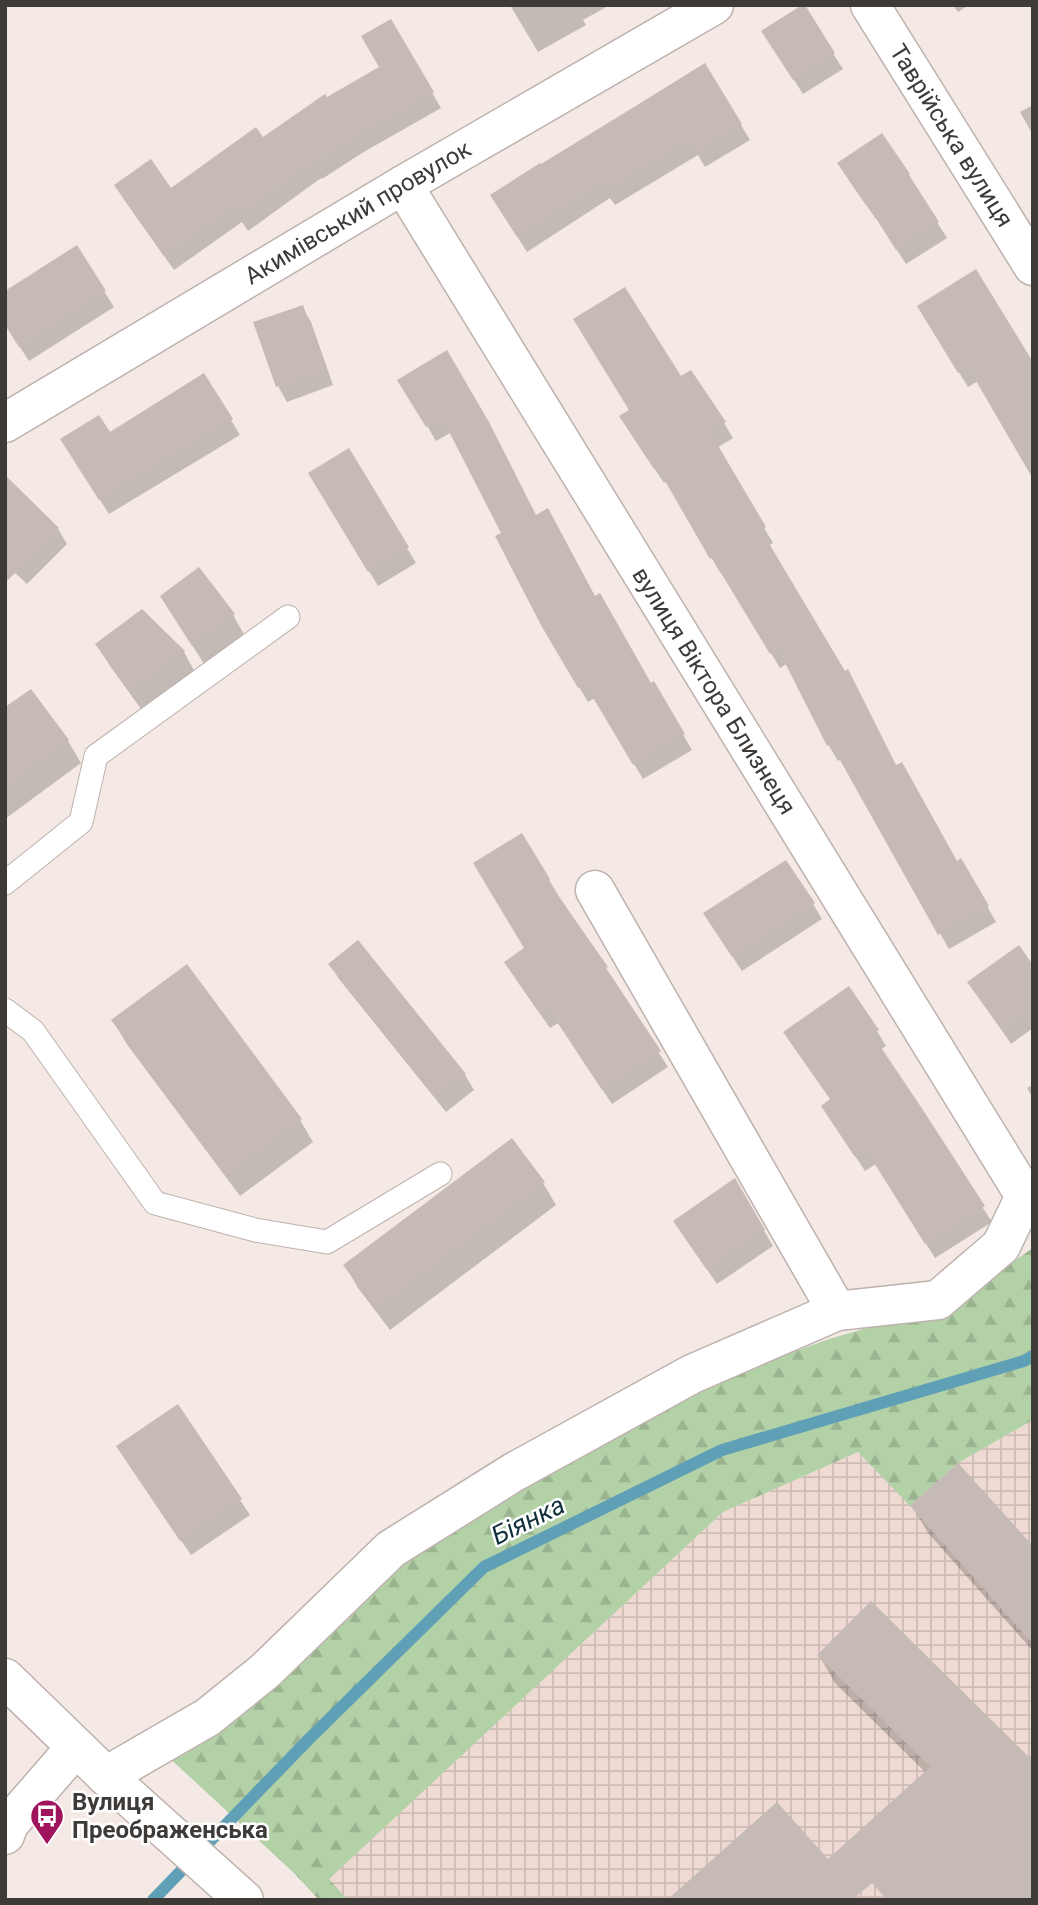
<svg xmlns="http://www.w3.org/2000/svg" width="1038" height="1905" viewBox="0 0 1038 1905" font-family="Roboto,sans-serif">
  <defs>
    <pattern id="industrial-grid" width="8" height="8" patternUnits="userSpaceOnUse" patternTransform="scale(1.75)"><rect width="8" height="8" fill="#eedad2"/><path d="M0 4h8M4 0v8" fill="none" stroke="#cdbcb5"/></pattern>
    <pattern id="forest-firs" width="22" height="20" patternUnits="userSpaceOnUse" patternTransform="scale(1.75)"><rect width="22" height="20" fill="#b3d1a7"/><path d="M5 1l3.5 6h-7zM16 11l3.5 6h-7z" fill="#9bb490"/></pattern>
  </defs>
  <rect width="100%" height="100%" fill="#f4e9e4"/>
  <polygon fill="url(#industrial-grid)" points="1033,1420 1033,1900 348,1900 328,1879 723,1512 858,1452 910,1505 958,1463"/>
  <polygon fill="url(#forest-firs)" points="1033,1248 1033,1420 958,1463 910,1506 858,1452 723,1512 329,1879 348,1900 319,1900 294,1873 165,1754 399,1562 681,1393 829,1339 954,1303"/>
  <g fill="#0003">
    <polygon points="510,5 610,5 583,20 586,25 538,52"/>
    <polygon points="953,5 969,5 958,12"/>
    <polygon points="803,7 843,69 803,94 772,46"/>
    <polygon points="391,22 441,108 362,153 322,179 321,178 248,231 242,222 174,270 125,201 116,186 171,190 263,139 381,68"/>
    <polygon points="705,65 750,140 705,167 698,155 615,205 610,198 527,252 501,211"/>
    <polygon points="1033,105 1033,135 1020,112"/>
    <polygon points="848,179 917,191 947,238 906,264 877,219 876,219"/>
    <polygon points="76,247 114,307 29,361 5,324"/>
    <polygon points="302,307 311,322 333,385 287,402 278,386 255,323"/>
    <polygon points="928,322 1033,363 978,381 968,387"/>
    <polygon points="446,353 536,517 594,598 650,685 653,683 692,750 643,779 595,698 588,702 543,626 503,534 452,432 436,441 400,380"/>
    <polygon points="680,379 724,423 733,438 717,448 773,543 768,546 896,767 956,863 961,860 996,922 949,949 841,759 838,761 829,746 788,663 780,668 722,572 721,574 667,481 664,483 630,432"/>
    <polygon points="231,420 240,435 109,514 71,454 110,435"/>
    <polygon points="348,450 416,563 378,586 310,473"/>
    <polygon points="58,529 67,544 27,584 15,573 5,579"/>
    <polygon points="142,611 184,652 196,674 144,713 110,666 97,644"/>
    <polygon points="233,615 246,638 206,667 175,618"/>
    <polygon points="30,691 68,741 81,763 5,819 5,710"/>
    <polygon points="522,835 558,895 668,1067 612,1104 558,1023 550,1028 515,978 526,949"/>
    <polygon points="813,904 822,919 742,971 714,929"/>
    <polygon points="357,942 465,1075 474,1090 446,1112 339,979 330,964"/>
    <polygon points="1033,968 1033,1028 1011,1044 970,983"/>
    <polygon points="113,1020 300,1120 313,1142 240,1196 126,1043"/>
    <polygon points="877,1031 886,1046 880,1050 992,1222 935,1258 876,1164 865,1171 832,1121 832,1101 794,1047"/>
    <polygon points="1033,1085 1033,1098 1027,1088"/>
    <polygon points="735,1181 773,1246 717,1284 684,1236"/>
    <polygon points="543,1183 556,1205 390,1330 358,1288 345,1265"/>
    <polygon points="178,1407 250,1515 191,1555 127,1461"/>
    <polygon points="912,1506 1033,1549 1033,1651 928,1533"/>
    <polygon points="819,1655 1033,1764 926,1773 835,1683"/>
  </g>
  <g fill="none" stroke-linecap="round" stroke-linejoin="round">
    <polyline stroke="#5fa0b7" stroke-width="12" points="153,1900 308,1740 484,1567 722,1450 1024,1361 1033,1356"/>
  </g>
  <g fill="#c5bab5">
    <polygon points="802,5 805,5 835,53 793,80 761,31"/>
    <polygon points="391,19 434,92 354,138 312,165 311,164 238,216 232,208 164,256 114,185 151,159 171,188 256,127 263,137 325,94 327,97 379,67 361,36"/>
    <polygon points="705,63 742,124 695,153 688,141 605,191 600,184 517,237 490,195 540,163 541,164 621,115"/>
    <polygon points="882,133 910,174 909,175 939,222 896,250 867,204 866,205 837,163"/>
    <polygon points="77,245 106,291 19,347 5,325 5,291"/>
    <polygon points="976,269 1033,362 1033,479 968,367 958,373 917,306"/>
    <polygon points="625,287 681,376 691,370 726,422 710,432 766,527 761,530 845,671 848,669 896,765 902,762 957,861 961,858 989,906 938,935 831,744 827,746 778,649 770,654 712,558 710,559 657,467 654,469 619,416 629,410 573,319"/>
    <polygon points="303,305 326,370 276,387 253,322"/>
    <polygon points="447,350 489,422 536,515 548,508 595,596 600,593 651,683 654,681 685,734 633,765 585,684 578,688 542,627 495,536 501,533 442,418 426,427 397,380"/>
    <polygon points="204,373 233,419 99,500 60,439 99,415 110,432"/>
    <polygon points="349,448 409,547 368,572 308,473"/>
    <polygon points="5,475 59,528 5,583"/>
    <polygon points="199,567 235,614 192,646 160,596"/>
    <polygon points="142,609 185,651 130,692 95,644"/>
    <polygon points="31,689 69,740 5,788 5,707"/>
    <polygon points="522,833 550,879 548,881 608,967 606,968 661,1051 602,1090 548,1008 540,1014 504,962 524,948 473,863"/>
    <polygon points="786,860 815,903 732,957 703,913"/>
    <polygon points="358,940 466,1074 436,1098 328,964"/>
    <polygon points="1019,945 1033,965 1033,1007 1001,1029 967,982"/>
    <polygon points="187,964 302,1119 226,1175 111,1020"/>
    <polygon points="849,986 879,1030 872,1034 923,1110 985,1206 925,1244 866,1150 855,1157 821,1106 830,1099 783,1032"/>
    <polygon points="512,1138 545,1182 376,1309 343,1265"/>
    <polygon points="735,1178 765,1230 707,1270 673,1221"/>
    <polygon points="178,1404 242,1499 180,1541 116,1446"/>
    <polygon points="958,1463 1033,1546 1033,1644 910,1506"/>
    <polygon points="871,1601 1033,1761 1033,1900 887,1900 872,1883 852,1900 667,1900 777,1802 828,1859 930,1767 817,1655"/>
  </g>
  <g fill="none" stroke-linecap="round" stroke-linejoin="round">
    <g stroke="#bdb2ad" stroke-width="25">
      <g id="service">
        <polyline points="5,883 81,822 96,756 288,617"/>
        <polyline points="5,1010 33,1031 155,1203 255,1230 327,1242 440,1174"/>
      </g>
    </g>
    <g stroke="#bdb2ad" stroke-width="41">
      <g id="minor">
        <path id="s1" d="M870,5L1033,266"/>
        <path id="s2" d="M5,423L403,185L714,5"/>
        <polyline points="595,890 837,1311"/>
        <polyline points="106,1776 208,1717 265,1671 391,1549 514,1472 692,1374 837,1311 938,1300 1001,1246 1025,1196 403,185"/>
      </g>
    </g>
    <g stroke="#bdb2ad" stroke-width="41">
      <polyline id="tertiary" points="5,1835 9,1824 76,1747"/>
    </g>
    <g stroke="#bdb2ad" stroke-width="41">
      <polyline id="secondary" points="5,1678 106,1776 244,1900"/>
    </g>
    <use href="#service" stroke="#fff" stroke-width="23"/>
    <use href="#minor" stroke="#fff" stroke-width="38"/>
    <use href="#tertiary" stroke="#fff" stroke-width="38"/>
    <use href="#secondary" stroke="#fff" stroke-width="38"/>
  </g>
  <defs>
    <g id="bus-pin" transform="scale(1.75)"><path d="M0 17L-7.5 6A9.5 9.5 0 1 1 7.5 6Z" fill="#a0135d" stroke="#fff"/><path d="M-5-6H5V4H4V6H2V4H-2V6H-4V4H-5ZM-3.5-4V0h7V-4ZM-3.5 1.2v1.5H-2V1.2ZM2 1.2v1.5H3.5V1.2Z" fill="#fff"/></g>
  </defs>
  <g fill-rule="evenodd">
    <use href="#bus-pin" x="47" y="1816"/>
  </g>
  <g text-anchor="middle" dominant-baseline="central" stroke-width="5" stroke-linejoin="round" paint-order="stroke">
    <g font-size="24" fill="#3e3a38" stroke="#fff">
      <text stroke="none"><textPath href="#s1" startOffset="154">Таврійська вулиця</textPath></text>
      <text stroke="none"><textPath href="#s2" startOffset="411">Акимівський провулок</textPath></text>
      <text transform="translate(714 691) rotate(58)">вулиця Віктора Близнеця</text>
    </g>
    <g font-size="24" font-weight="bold" fill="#3e3a38" stroke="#fff" text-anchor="start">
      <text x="72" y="1802">Вулиця<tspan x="72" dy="28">Преображенська</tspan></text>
    </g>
    <g font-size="26" font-style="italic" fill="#10303b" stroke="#fff">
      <text transform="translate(528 1520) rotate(-26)">Біянка</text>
    </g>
  </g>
  <rect width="1038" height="1905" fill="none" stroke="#3e3a38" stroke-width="14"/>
</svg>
